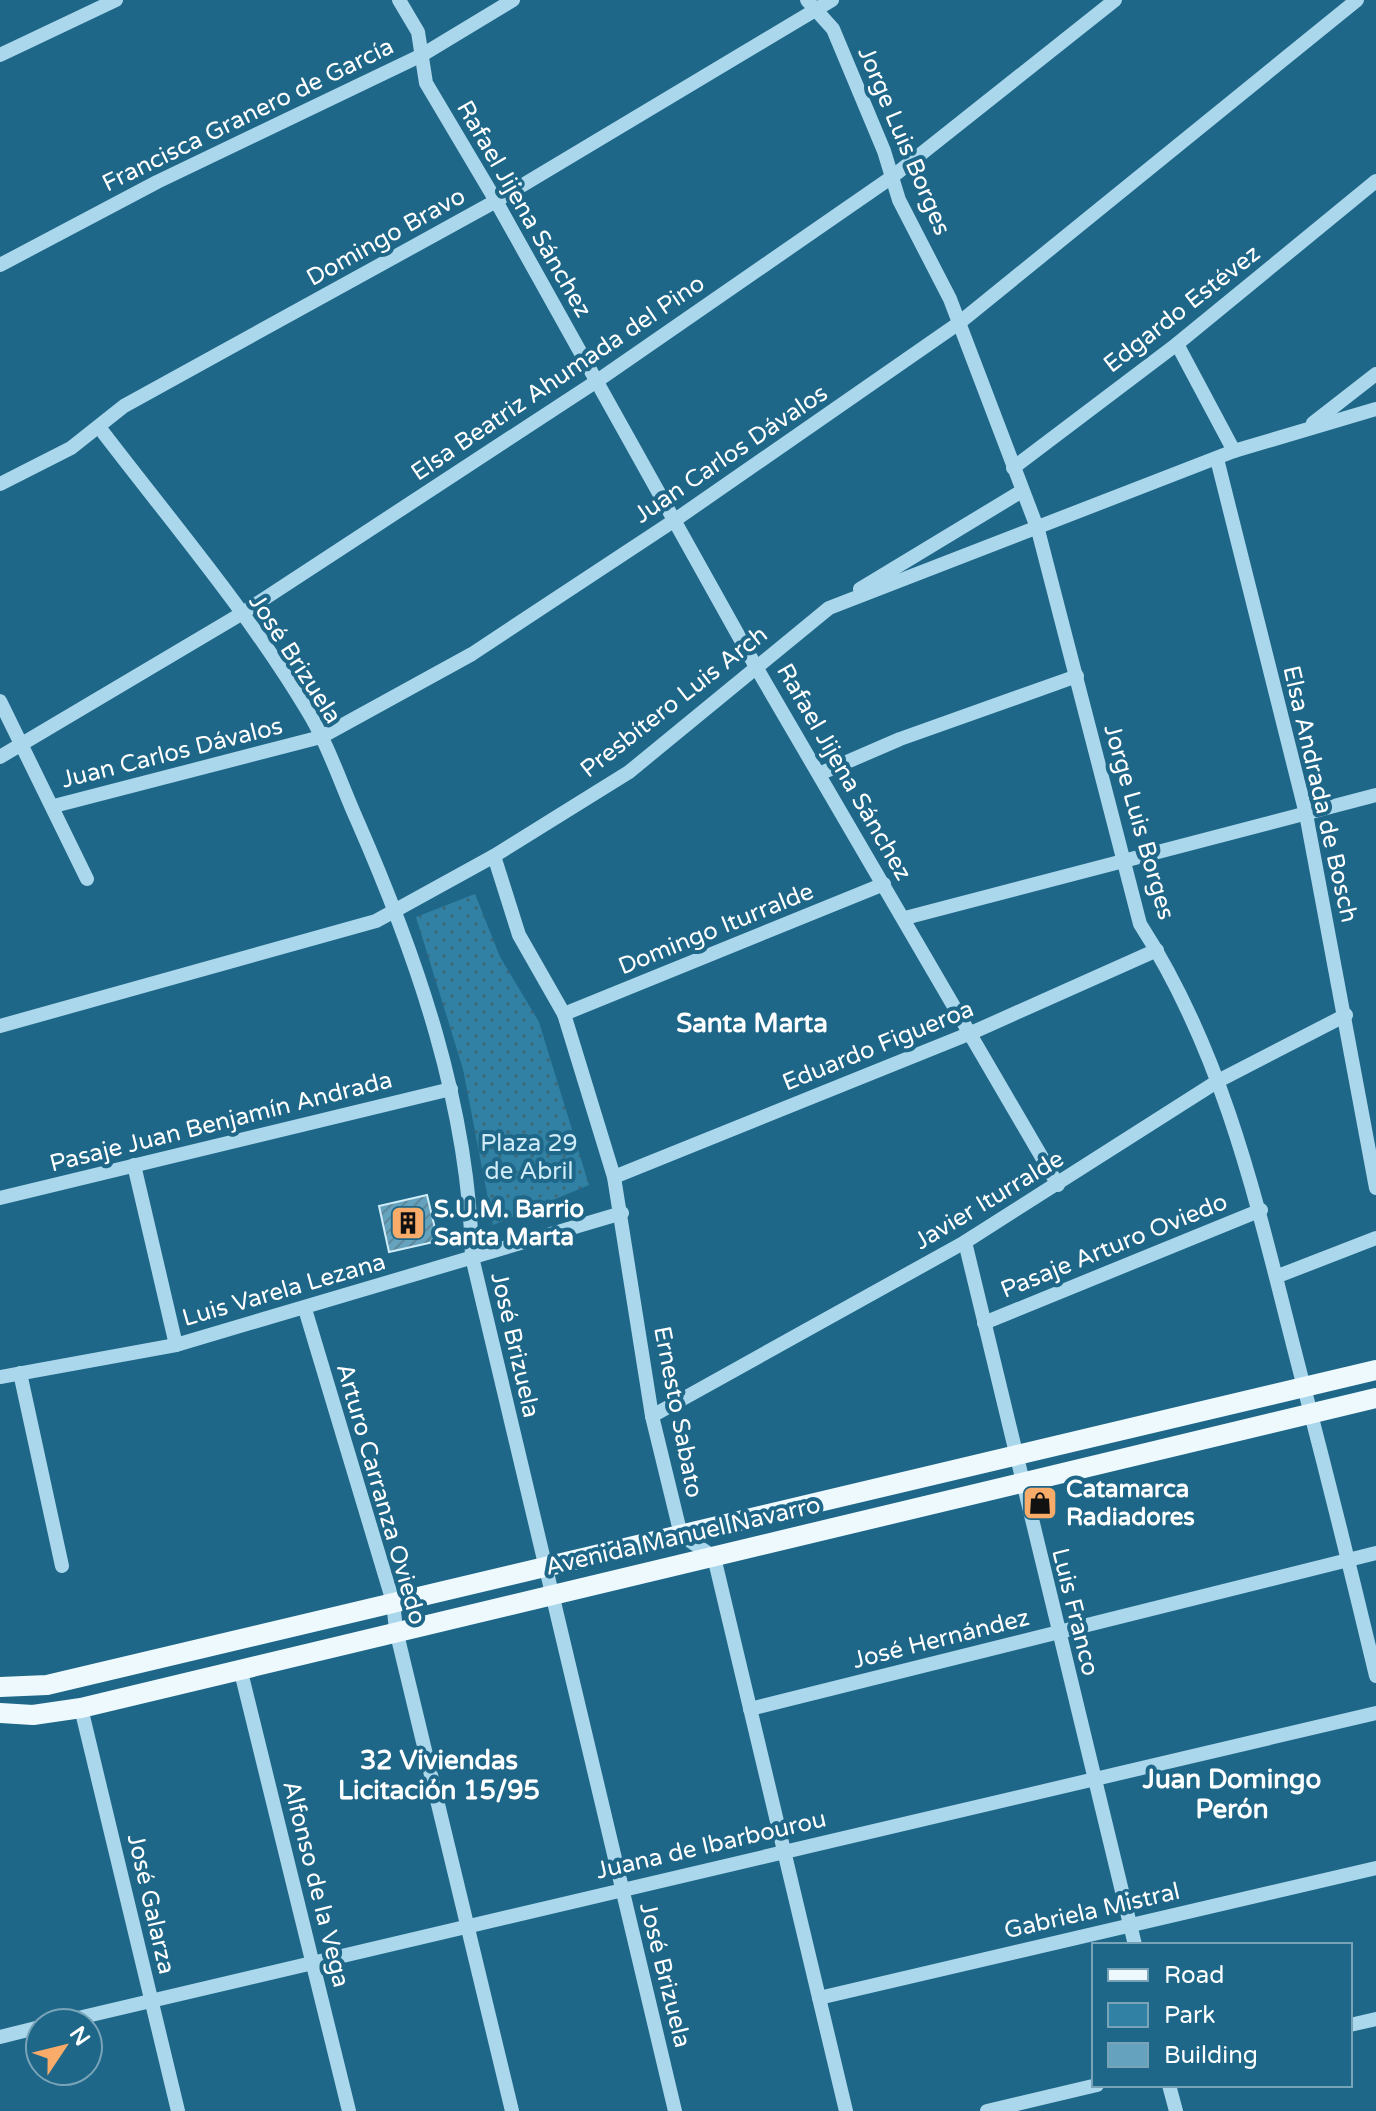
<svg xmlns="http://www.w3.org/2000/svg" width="1376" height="2111" viewBox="0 0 1376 2111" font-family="'Varela Round',sans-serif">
  <defs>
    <pattern id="green-dots" width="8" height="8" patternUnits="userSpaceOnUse" patternTransform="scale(2)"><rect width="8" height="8" fill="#3081a4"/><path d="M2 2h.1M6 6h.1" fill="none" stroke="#3d697c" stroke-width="1.8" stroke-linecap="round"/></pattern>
    <pattern id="building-hatch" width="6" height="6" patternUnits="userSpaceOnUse" patternTransform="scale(2)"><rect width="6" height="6" fill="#65a2bd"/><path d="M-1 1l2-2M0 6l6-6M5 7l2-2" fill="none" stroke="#5e889b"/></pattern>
  </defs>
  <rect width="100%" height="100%" fill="#1f6788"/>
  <polygon fill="url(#green-dots)" points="475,894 500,957 539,1022 589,1185 493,1225 463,1069 416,917"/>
  <polygon fill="url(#building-hatch)" stroke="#cfecf8" stroke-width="2" points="427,1195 438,1241 389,1252 379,1206"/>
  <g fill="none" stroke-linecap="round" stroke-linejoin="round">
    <g stroke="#aad7eb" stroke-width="14">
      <polyline points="399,0 418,32 426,83 496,201 756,667 1058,1185"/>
      <path d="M807,0L833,29L884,151L899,200L950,299L1038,530L1140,924C1231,1065 1262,1228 1304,1387C1329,1483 1353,1579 1376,1676"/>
      <polyline points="0,55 116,0"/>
      <polyline points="0,265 157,182 422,55 513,0"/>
      <polyline points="1177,344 1234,451"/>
      <polyline points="1313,423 1376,374"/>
      <path d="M99,427C169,519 247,610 307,710C328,744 341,784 357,820C417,957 469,1106 472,1257L675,2111"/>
      <polyline points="1217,459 1306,814 1376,1188"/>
      <polyline points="1013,468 1177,344 1376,181"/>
      <polyline points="0,484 71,448 124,406 496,201 832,0"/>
      <polyline points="860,589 1022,491"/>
      <polyline points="0,701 87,879"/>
      <polyline points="0,757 241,614 597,381 892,177 1115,0"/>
      <polyline points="819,774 900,739 1077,676"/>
      <polyline points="54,806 321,737 472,654 675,520 959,323 1357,0"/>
      <polyline points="494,856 519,935 564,1014 614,1177 652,1416 681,1535 714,1557 846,2111"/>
      <polyline points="905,918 1376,795"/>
      <polyline points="564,1014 884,884"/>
      <polyline points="0,1026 376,921 494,856 629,772 829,608 1234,451 1376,409"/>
      <polyline points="134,1165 176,1345"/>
      <polyline points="614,1177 971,1033 1157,950"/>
      <polyline points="0,1198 451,1089"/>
      <polyline points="965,1242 1135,1945"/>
      <polyline points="1278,1276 1376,1238"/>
      <polyline points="305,1309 393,1602 396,1630 512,2111"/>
      <polyline points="984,1323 1261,1210"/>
      <polyline points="20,1373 62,1566"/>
      <polyline points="0,1377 176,1345 622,1213"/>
      <polyline points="652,1416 965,1242 1218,1081 1346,1015"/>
      <polyline points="240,1668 349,2111"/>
      <polyline points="81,1708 178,2111"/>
      <polyline points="750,1709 1376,1553"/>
      <polyline points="819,1998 1376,1868"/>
      <polyline points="57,2023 1376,1713"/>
      <polyline points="1350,2025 1376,2019"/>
      <polyline points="0,2037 40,2027"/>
      <polyline points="1169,2085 1176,2111"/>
      <polyline points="987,2111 1097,2085"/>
    </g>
    <g stroke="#eef9fe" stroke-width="20">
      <polyline points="0,1687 47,1685 1376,1370"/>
      <polyline points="0,1713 33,1715 81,1708 1376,1398"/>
    </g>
  </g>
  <defs>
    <g id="building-square" transform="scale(1.8)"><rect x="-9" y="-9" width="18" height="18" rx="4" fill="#f9ac6a" stroke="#1f6788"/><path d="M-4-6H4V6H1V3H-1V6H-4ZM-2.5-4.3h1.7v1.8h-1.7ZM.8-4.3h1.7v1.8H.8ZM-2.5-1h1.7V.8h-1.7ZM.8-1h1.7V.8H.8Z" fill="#111"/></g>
    <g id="shop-square" transform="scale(1.8)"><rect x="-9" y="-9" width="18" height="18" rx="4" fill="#f9ac6a" stroke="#1f6788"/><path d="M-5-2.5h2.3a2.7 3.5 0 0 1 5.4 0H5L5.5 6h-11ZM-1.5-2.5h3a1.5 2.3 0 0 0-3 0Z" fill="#111"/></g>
  </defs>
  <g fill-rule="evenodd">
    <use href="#building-square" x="408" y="1223"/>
    <use href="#shop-square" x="1040" y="1503"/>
  </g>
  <g text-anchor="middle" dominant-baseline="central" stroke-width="8" stroke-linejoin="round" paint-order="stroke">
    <g font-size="24" fill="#fff" stroke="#1f6788">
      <text transform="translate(248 115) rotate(-26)">Francisca Granero de García</text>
      <text transform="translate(904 141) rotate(67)">Jorge Luis Borges</text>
      <text transform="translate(524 209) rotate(60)">Rafael Jijena Sánchez</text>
      <text transform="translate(386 237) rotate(-29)">Domingo Bravo</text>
      <text transform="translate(1182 309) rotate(-38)">Edgardo Estévez</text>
      <text transform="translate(558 378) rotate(-34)">Elsa Beatriz Ahumada del Pino</text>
      <text transform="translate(731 454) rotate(-34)">Juan Carlos Dávalos</text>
      <text transform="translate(295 659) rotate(57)">José Brizuela</text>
      <text transform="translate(674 702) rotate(-38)">Presbítero Luis Arch</text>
      <text transform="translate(172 753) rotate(-14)">Juan Carlos Dávalos</text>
      <text transform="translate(844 772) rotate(60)">Rafael Jijena Sánchez</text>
      <text transform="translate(1320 794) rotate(77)">Elsa Andrada de Bosch</text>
      <text transform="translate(1139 822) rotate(74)">Jorge Luis Borges</text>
      <text transform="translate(716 929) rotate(-22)">Domingo Iturralde</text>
      <text transform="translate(878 1046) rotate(-22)">Eduardo Figueroa</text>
      <text transform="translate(221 1122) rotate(-14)">Pasaje Juan Benjamín Andrada</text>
      <text transform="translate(989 1200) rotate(-31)">Javier Iturralde</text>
      <text transform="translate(1114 1246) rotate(-22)">Pasaje Arturo Oviedo</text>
      <text transform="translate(284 1290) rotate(-16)">Luis Varela Lezana</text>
      <text transform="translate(515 1345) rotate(77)">José Brizuela</text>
      <text transform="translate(678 1412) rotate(79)">Ernesto Sabato</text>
      <text transform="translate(381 1494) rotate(74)">Arturo Carranza Oviedo</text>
      <text transform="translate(683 1536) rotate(-13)">Avenida Manuel Navarro</text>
      <text transform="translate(1075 1612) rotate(76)">Luis Franco</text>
      <text transform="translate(941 1639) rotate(-14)">José Hernández</text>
      <text transform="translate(711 1845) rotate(-13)">Juana de Ibarbourou</text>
      <text transform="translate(316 1884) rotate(76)">Alfonso de la Vega</text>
      <text transform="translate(151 1904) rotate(77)">José Galarza</text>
      <text transform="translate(1092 1911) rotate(-13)">Gabriela Mistral</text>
      <text transform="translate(665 1975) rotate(76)">José Brizuela</text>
    </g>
    <g font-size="24" fill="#cfecf8" stroke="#1f6788">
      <text x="529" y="1143">Plaza 29<tspan x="529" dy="28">de Abril</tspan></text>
    </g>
    <g font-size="24" font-weight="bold" fill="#fff" stroke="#1f6788" text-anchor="start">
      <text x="434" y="1209">S.U.M. Barrio<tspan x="434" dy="28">Santa Marta</tspan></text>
      <text x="1066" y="1489">Catamarca<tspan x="1066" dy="28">Radiadores</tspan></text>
    </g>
    <g font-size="26" font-weight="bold" fill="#fff" stroke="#1f6788">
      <text x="752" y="1023">Santa Marta</text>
      <text x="439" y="1760">32 Viviendas<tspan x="439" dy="30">Licitación 15/95</tspan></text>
      <text x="1232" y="1779">Juan Domingo<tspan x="1232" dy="30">Perón</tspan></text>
    </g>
  </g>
  <rect x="1092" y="1943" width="260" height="144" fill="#1f6788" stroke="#79a4b8" stroke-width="2"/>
  <rect x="1108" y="1969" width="40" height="12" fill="#eef9fe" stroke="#79a4b8" stroke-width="2"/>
  <text x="1164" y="1983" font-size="24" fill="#ffffff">Road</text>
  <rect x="1108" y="2003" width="40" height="24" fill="#3081a4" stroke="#79a4b8" stroke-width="2"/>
  <text x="1164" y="2023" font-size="24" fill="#ffffff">Park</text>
  <rect x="1108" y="2043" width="40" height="24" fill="#65a2bd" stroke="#79a4b8" stroke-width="2"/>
  <text x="1164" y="2063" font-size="24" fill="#ffffff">Building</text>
  <g transform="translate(64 2047) rotate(55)"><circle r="38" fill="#1f6788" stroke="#79a4b8" stroke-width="2"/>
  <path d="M0-6L14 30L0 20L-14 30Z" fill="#f9ac6a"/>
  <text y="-12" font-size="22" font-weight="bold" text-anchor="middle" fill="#ffffff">N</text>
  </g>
</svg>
